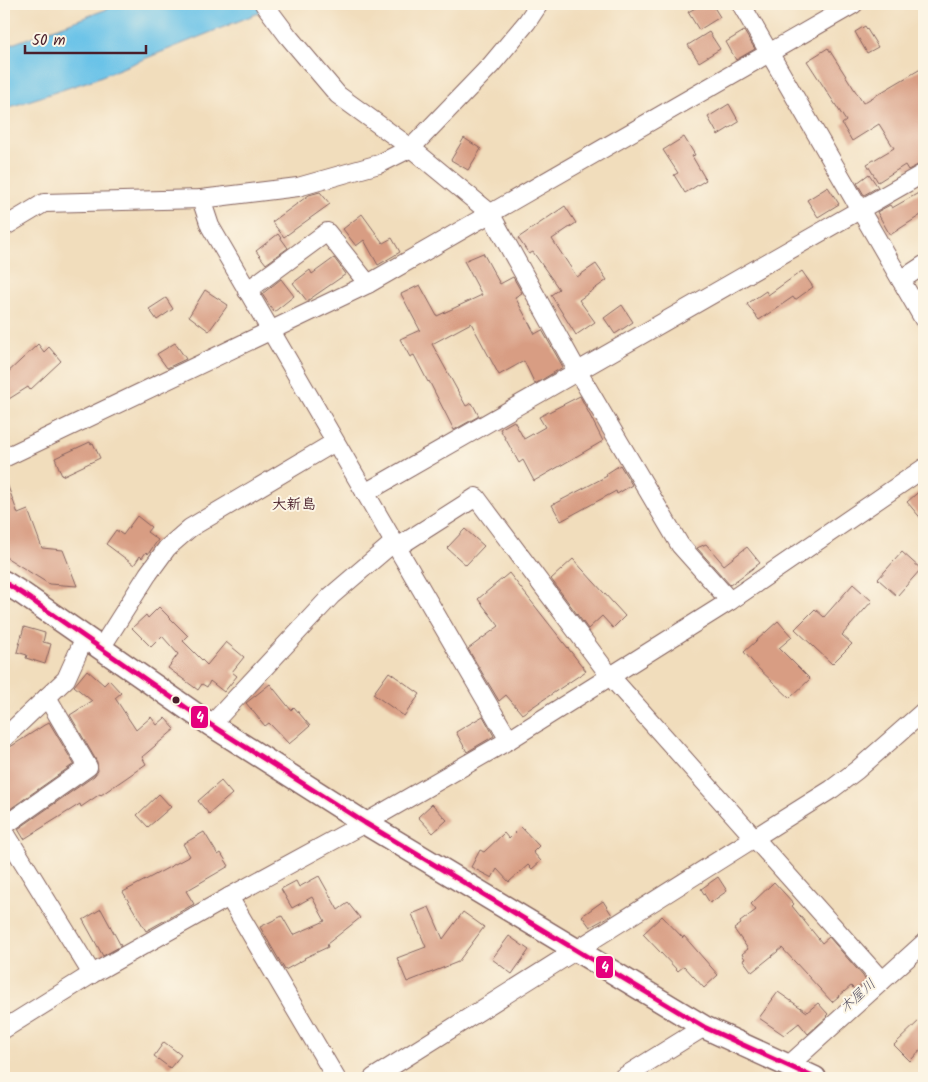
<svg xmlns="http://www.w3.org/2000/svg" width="928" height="1082" viewBox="0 0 928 1082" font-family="Kalam,'Klee One',sans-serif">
  <rect width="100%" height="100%" fill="#fcf5e5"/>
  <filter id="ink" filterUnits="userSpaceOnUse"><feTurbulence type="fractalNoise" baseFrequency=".02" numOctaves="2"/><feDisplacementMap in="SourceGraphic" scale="10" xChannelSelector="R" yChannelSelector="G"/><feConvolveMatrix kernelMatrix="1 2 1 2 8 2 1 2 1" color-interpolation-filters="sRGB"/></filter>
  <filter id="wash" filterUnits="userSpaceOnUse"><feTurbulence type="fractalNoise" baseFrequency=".0096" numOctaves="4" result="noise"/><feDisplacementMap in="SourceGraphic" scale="20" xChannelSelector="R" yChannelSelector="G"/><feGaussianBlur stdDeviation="1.12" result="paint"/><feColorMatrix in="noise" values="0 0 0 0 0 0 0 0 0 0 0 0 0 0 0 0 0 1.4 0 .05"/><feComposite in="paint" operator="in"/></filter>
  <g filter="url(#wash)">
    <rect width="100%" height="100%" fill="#f1ddbc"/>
    <polygon fill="#6bc3e8" stroke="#5a718a" points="121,4 281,4 92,80 4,109 4,47"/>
    <g id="blocks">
      <g fill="#d89d83">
        <polygon points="703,4 712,4 720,17 699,30 688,12"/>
        <polygon points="865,26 878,47 867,53 855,32"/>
        <polygon points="744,31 755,49 736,60 726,42"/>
        <polygon points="709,32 720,49 699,62 688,45"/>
        <polygon points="828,48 863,103 924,67 924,162 908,170 905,165 878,182 867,164 894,148 879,124 852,141 842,124 846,121 807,61"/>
        <polygon points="729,104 739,122 718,135 708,117"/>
        <polygon points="684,137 695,155 692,156 706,180 685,193 674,175 678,173 663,150"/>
        <polygon points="464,138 481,149 468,170 451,160"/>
        <polygon points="869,174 878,187 864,195 857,183"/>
        <polygon points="924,185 924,213 890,235 877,212 890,205 892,208 922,191 920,188"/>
        <polygon points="828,187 839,204 818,217 807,200"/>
        <polygon points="320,192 330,204 284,237 272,222 309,195"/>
        <polygon points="565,206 576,223 552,239 577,277 596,264 607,280 579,300 595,322 576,335 551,295 559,289 533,252 529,254 518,238"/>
        <polygon points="362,214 383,243 392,238 400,252 378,265 364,240 356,246 343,229"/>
        <polygon points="278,234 288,248 266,264 256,251"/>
        <polygon points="483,253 500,284 513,277 522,293 515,297 535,334 542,330 563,367 535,384 524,361 499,375 471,323 432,344 466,406 472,403 479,416 454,430 429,381 428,382 414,355 410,357 400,339 420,330 401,294 420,285 437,316 482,295 464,261"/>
        <polygon points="334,258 346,274 307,301 293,283 310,270 312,274"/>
        <polygon points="802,271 813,287 795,300 793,297 759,320 747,304 766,291 768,295"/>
        <polygon points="281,279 294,296 274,312 262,294"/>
        <polygon points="205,290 228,305 209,331 189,316"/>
        <polygon points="166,298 173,309 157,320 149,309"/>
        <polygon points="622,305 633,322 615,334 604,318"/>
        <polygon points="175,343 186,359 167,368 157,354"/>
        <polygon points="38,344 44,352 49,347 61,361 30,390 28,387 4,402 4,376"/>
        <polygon points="580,396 603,441 534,481 523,460 519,463 500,429 514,421 524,439 545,427 539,417"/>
        <polygon points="90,442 91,444 93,443 100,458 62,476 55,458"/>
        <polygon points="620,465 632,485 617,494 616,491 561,521 552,505 607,476 606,474"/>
        <polygon points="4,481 6,481 18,514 28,510 42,548 63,550 77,586 49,584 4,556"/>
        <polygon points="924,487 924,522 907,502"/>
        <polygon points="137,516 151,527 147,532 158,540 148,554 146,552 142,558 140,556 134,565 106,544 116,530 123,535"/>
        <polygon points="465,529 484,546 466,565 447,548"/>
        <polygon points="706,544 724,565 747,547 760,563 730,585 697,548"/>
        <polygon points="902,552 921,569 897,596 878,579"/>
        <polygon points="573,559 625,616 613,628 602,616 588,629 551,579"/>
        <polygon points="509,573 586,671 522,714 506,695 499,701 468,649 499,626 478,599"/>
        <polygon points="853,584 872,601 842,635 852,644 832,664 795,629 815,609 824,617"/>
        <polygon points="159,607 188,636 183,641 207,665 226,642 244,657 232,672 237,676 224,692 210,681 207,687 202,684 198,690 168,668 178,654 162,636 151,647 132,628 146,615 148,618"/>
        <polygon points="778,621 792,637 779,648 810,679 790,698 758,668 744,652"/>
        <polygon points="24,627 45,633 43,642 51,644 45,664 26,658 27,655 17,652"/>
        <polygon points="87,670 104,685 109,680 121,693 115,698 136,730 151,717 157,725 165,718 175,729 142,757 146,764 126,778 101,795 100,794 81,807 80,804 24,839 18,829 94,776 98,771 97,762 70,715 92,701 74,686"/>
        <polygon points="389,672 420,694 404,716 373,694"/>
        <polygon points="270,684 291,710 294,707 310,726 289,744 269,723 265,726 246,703"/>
        <polygon points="483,716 494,736 467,752 456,732"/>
        <polygon points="49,722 74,764 10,809 4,800 4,751"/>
        <polygon points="221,781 232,794 209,814 198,801"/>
        <polygon points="159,794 171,807 148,827 137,815"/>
        <polygon points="432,804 447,820 433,833 418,817"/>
        <polygon points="521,827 539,846 533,852 541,861 532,869 528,865 509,882 497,869 492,878 471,867 480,850 484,852 504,833 509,839"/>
        <polygon points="204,832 218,855 221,853 229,866 186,891 194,904 146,931 123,892 190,856 183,844"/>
        <polygon points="319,876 338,910 348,903 360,918 327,944 328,947 304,958 305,959 285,970 260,927 282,916 293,935 325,921 312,897 292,908 281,889 296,881 299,887"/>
        <polygon points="718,877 727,891 710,903 701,889"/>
        <polygon points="774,882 794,904 792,906 822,943 829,937 863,976 866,981 855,990 851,986 832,1002 782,948 752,972 743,960 745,959 742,954 748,949 734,929 741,924 740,922 756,910 751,904"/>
        <polygon points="603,901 612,915 590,927 582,916"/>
        <polygon points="429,907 443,939 463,912 484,927 458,962 407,982 397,958 426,947 412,914"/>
        <polygon points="101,909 121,946 103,956 83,920"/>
        <polygon points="662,916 683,938 684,936 718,975 704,988 684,966 678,971 643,934"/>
        <polygon points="509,936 529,950 512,974 492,959"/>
        <polygon points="778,992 807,1012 818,1003 828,1014 826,1016 827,1017 808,1034 799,1023 784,1035 759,1018"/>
        <polygon points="924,1016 924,1046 910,1061 894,1045"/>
        <polygon points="164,1042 181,1055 170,1068 154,1056"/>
      </g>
    </g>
  </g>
  <g filter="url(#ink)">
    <use href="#blocks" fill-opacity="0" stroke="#84625e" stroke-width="1"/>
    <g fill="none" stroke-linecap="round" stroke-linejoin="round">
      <g stroke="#84625e" stroke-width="20">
        <g id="minor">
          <polyline points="264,4 288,36 338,95 411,148 490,213 578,372 680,545 730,601"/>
          <polyline points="741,4 924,320"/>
          <polyline points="201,199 210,226 509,740"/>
          <polyline points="4,227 44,203 201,199 298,187 379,164 411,148 491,65 527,22 539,4"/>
          <polyline points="901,280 924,265"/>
          <polyline points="247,291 327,232 368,284"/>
          <polyline points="4,458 368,284 854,4"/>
          <polyline points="365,493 924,173"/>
          <polyline points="396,548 476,497 610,676 882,981"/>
          <polyline points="101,648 148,574 167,548 190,528 335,442"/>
          <polyline points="211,725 331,596 393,543"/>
          <polyline points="4,738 66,679 85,637"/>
          <polyline points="4,826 88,767 47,697"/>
          <polyline points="4,831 92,974"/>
          <polyline points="229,897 336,1078"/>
          <polyline points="4,1029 92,974 229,897 365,823 509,740 730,601 924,468"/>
          <polyline points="788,1066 924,943"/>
          <polyline points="373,1078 832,789 857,770 924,711"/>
          <polyline points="622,1078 704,1027"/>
        </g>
      </g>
      <g stroke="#84625e" stroke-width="25">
        <polyline id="tertiary" points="4,582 23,594 211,725 365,823 704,1027 815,1078"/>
      </g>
      <use href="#minor" stroke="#fff" stroke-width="18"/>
      <use href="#tertiary" stroke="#fff" stroke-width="22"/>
      <g stroke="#fcf5e5" stroke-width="9">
        <polyline id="bus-1" points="4,582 23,594 211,725 365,823 704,1027 815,1078"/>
      </g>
      <use href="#bus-1" stroke="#e5007d" stroke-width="5"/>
    </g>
  </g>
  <circle fill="#4a1f2b" stroke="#fcf5e5" stroke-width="2" cx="176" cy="700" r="4.5"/>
  <g text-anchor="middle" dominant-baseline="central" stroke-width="4" stroke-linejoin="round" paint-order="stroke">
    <g font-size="14" font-style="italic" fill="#545064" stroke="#fcf5e5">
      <text transform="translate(858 996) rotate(-42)">木屋川</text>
    </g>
    <g font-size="15" font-weight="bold" fill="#4a1f2b" stroke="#fcf5e5">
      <text x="294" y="505">大新島</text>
    </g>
  </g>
  <g stroke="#fcf5e5" stroke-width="2">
    <rect x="190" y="705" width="19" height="24" rx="5" fill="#e5007d"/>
    <rect x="595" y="955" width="19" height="24" rx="5" fill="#e5007d"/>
  </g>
  <g font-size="14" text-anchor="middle" font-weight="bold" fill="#fff">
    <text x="200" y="722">4</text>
    <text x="605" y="972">4</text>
  </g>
  <rect width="928" height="1082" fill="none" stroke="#fcf5e5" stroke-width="20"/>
  <path d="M25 45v8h121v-8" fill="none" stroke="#4a1f2b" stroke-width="2.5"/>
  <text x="32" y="45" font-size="15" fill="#4a1f2b" stroke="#fcf5e5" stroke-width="4" paint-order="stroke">50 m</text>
</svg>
